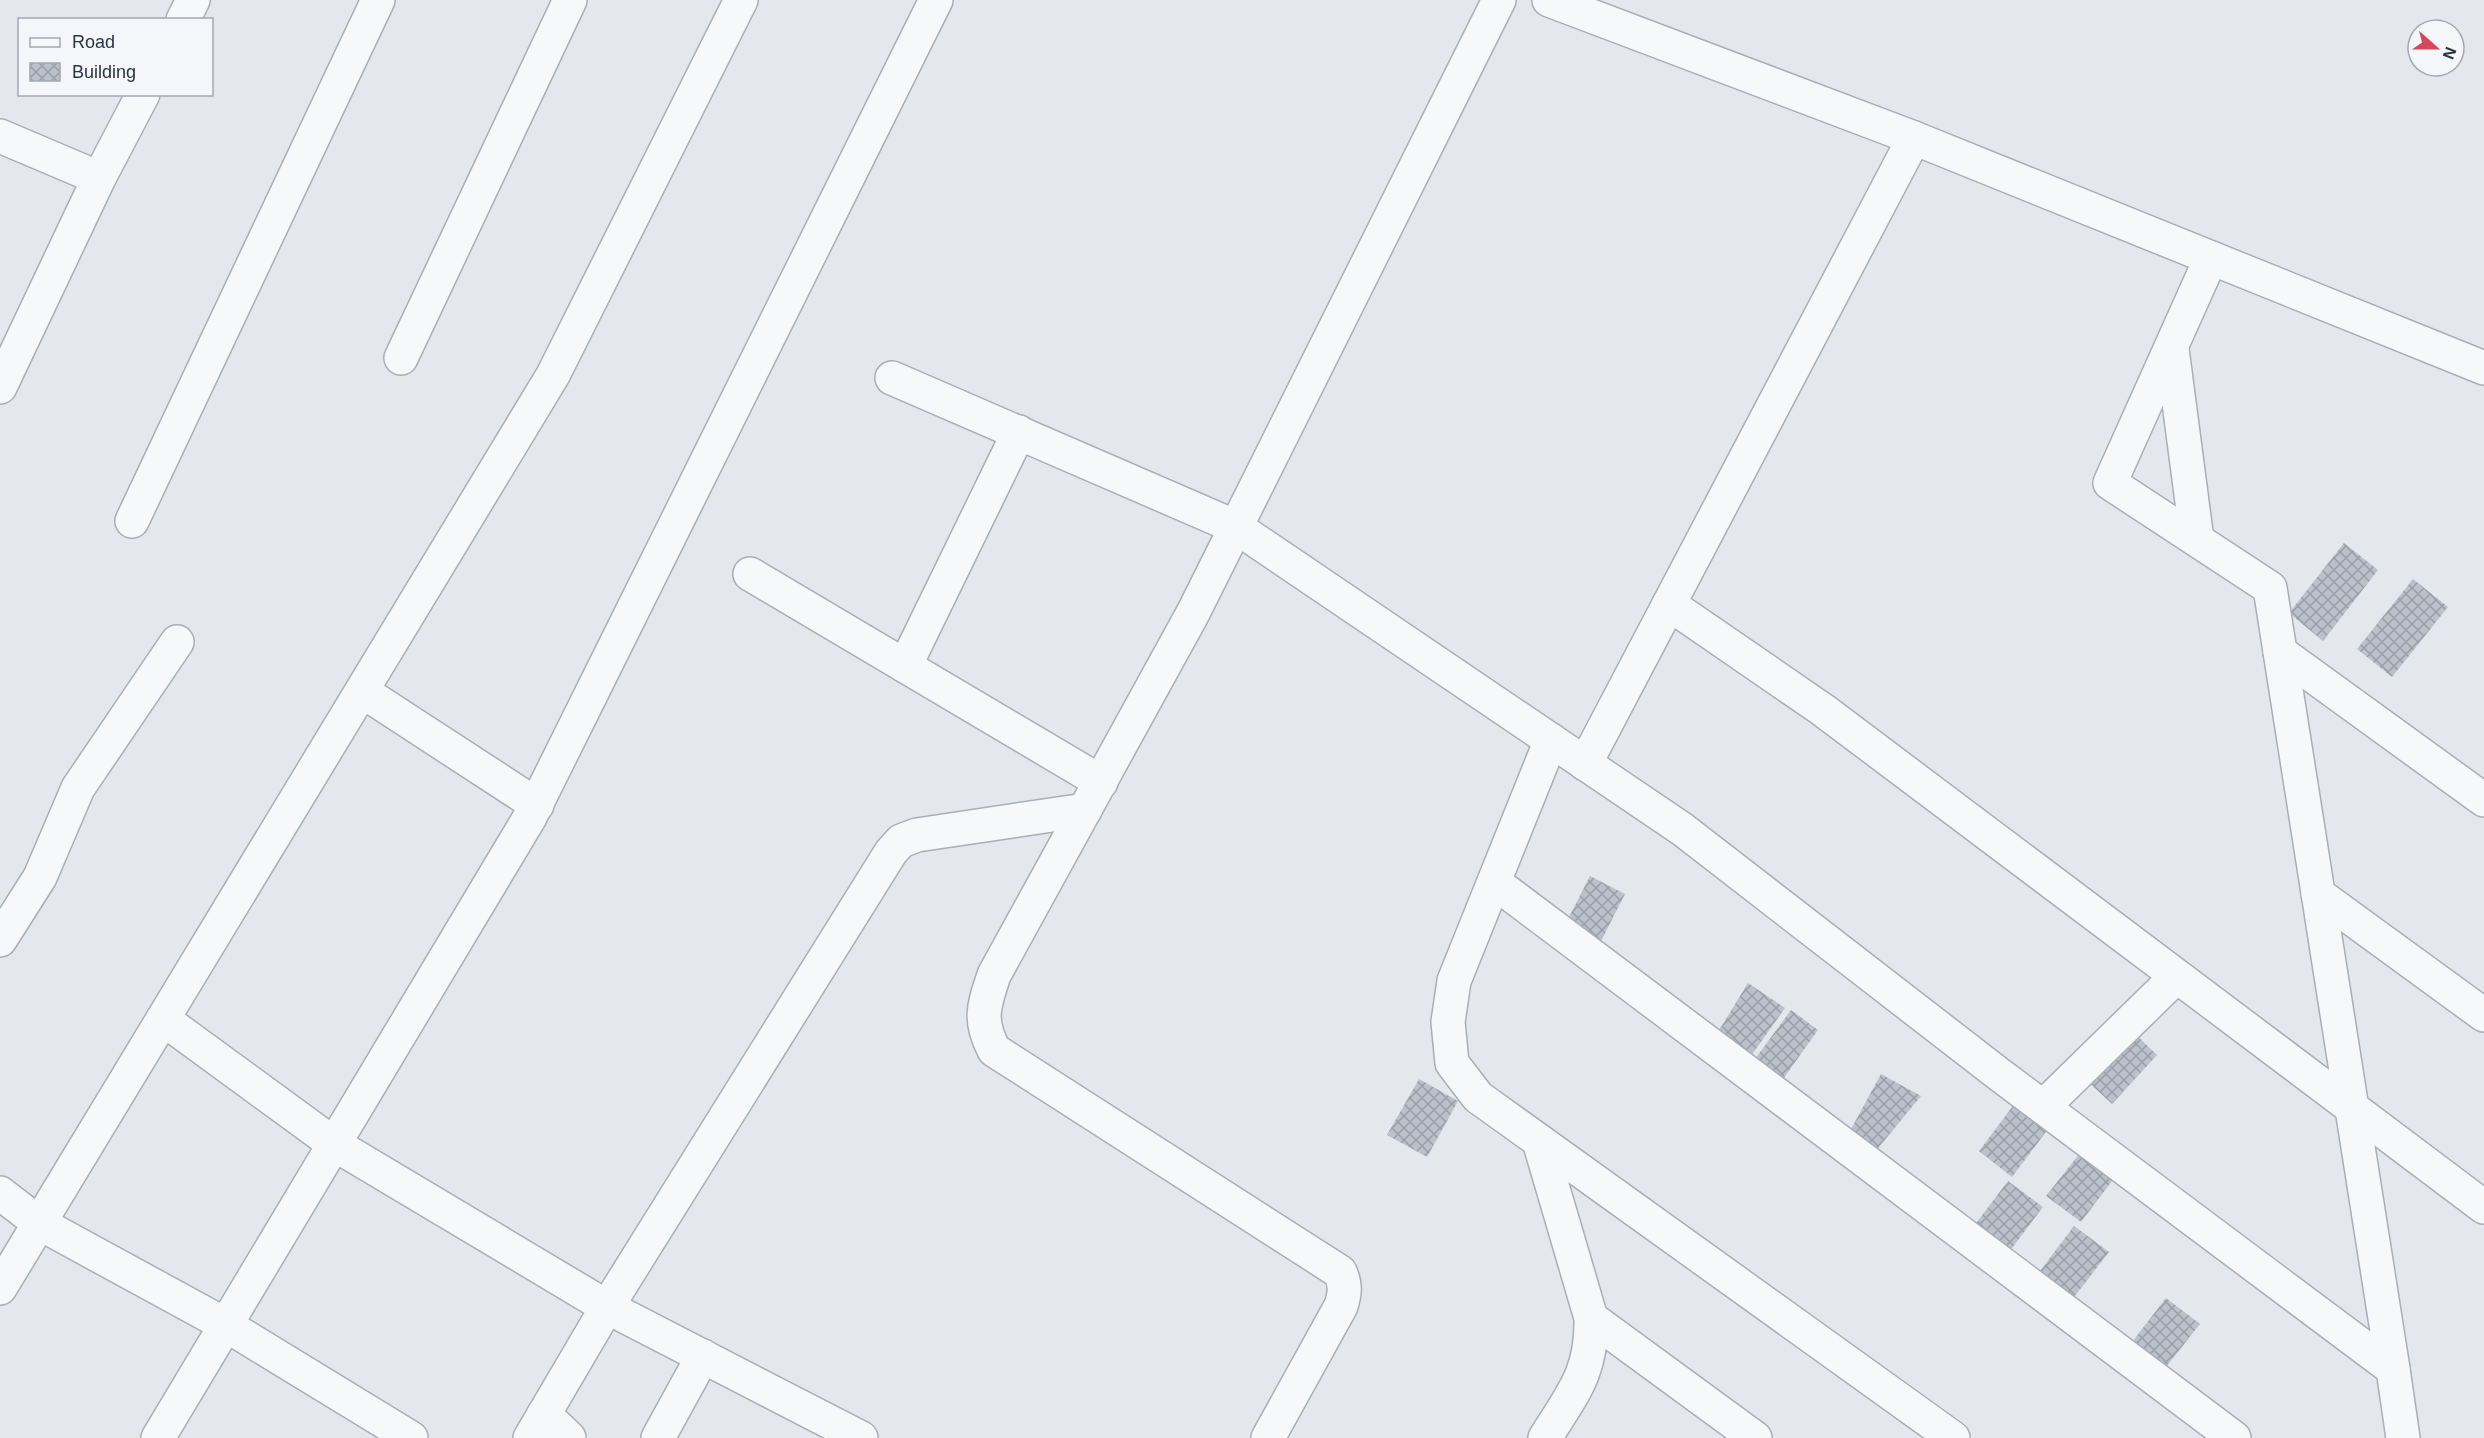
<svg xmlns="http://www.w3.org/2000/svg" width="2484" height="1438" viewBox="0 0 2484 1438" font-family="Arial,sans-serif">
  <defs>
    <pattern id="building-cross-hatch" width="8" height="8" patternUnits="userSpaceOnUse" patternTransform="scale(1.5)"><rect width="8" height="8" fill="#bbc0ca"/><path d="M0 0l8 8M0 8l8-8" fill="none" stroke="#989da6"/></pattern>
  </defs>
  <rect width="100%" height="100%" fill="#e4e7ec"/>
  <g fill="url(#building-cross-hatch)">
    <polygon points="2344,543 2378,570 2323,641 2289,613"/>
    <polygon points="2413,579 2448,607 2392,677 2357,649"/>
    <polygon points="1590,876 1625,894 1599,945 1564,927"/>
    <polygon points="1748,983 1785,1008 1751,1056 1718,1032"/>
    <polygon points="1791,1010 1818,1030 1783,1079 1755,1059"/>
    <polygon points="2127,1026 2157,1055 2112,1104 2081,1075"/>
    <polygon points="1881,1074 1921,1096 1874,1153 1850,1131"/>
    <polygon points="1419,1079 1458,1101 1427,1157 1387,1135"/>
    <polygon points="2016,1102 2049,1128 2012,1177 1979,1151"/>
    <polygon points="2084,1148 2118,1173 2081,1222 2046,1196"/>
    <polygon points="2008,1181 2043,1207 2006,1256 1971,1230"/>
    <polygon points="2074,1226 2109,1252 2071,1301 2037,1275"/>
    <polygon points="2166,1298 2200,1324 2162,1372 2129,1346"/>
  </g>
  <g fill="none" stroke-linecap="round" stroke-linejoin="round">
    <g stroke="#a9aeb7" stroke-width="36">
      <g id="minor">
        <polyline points="1549,0 1914,138 2484,368"/>
        <polyline points="183,20 193,0"/>
        <polyline points="0,136 99,178"/>
        <polyline points="2172,349 2197,540"/>
        <polyline points="401,358 570,0"/>
        <polyline points="892,378 1236,527 1682,829 2000,1075 2393,1369 2270,588 2110,483 2211,258"/>
        <polyline points="0,387 99,178 143,94"/>
        <polyline points="132,521 378,0"/>
        <polyline points="750,574 1101,782"/>
        <polyline points="1669,604 1823,710 2484,1207"/>
        <polyline points="2280,652 2484,800"/>
        <polyline points="905,666 1019,432"/>
        <polyline points="362,691 537,805"/>
        <polyline points="1551,740 1454,981 1448,1022 1452,1063 1478,1097 1953,1438"/>
        <polyline points="1585,764 1914,138"/>
        <polyline points="1494,882 2234,1438"/>
        <polyline points="2318,894 2484,1015"/>
        <polyline points="0,940 40,877 78,788 177,642"/>
        <polyline points="163,1019 334,1144 607,1307 861,1438"/>
        <polyline points="2043,1107 2176,977"/>
        <path d="M1539,1141L1591,1318C1592,1373 1573,1393 1545,1438"/>
        <polyline points="0,1193 39,1223 226,1325 411,1438"/>
        <polyline points="0,1288 553,375 741,0"/>
        <polyline points="1591,1318 1755,1438"/>
        <polyline points="2393,1369 2403,1438"/>
        <polyline points="544,1414 569,1438"/>
        <polyline points="158,1438 530,817 936,0"/>
        <polyline points="530,1438 607,1307 891,852 901,841 917,835 1085,810"/>
        <polyline points="658,1438 703,1356"/>
        <path d="M1268,1438L1341,1306C1345,1293 1346,1285 1340,1272L994,1050C978,1019 984,1006 994,975L1193,613L1499,0"/>
      </g>
    </g>
    <use href="#minor" stroke="#f7f8fa" stroke-width="33"/>
  </g>
  <rect x="18" y="18" width="195" height="78" fill="#f4f6f9" stroke="#a4a8b1" stroke-width="1.5"/>
  <rect x="30" y="38" width="30" height="9" fill="#f7f8fa" stroke="#a4a8b1" stroke-width="1.5"/>
  <text x="72" y="48" font-size="18" fill="#2b3445">Road</text>
  <rect x="30" y="63" width="30" height="18" fill="url(#building-cross-hatch)" stroke="#a4a8b1" stroke-width="1.5"/>
  <text x="72" y="78" font-size="18" fill="#2b3445">Building</text>
  <g transform="translate(2436 48) rotate(111)"><circle r="28" fill="#f4f6f9" stroke="#a4a8b1" stroke-width="1.5"/>
  <path d="M0-4.5L10 22L0 15L-10 22Z" fill="#d1495b"/>
  <text y="-9" font-size="16" font-weight="bold" text-anchor="middle" fill="#2b3445">N</text>
  </g>
</svg>
